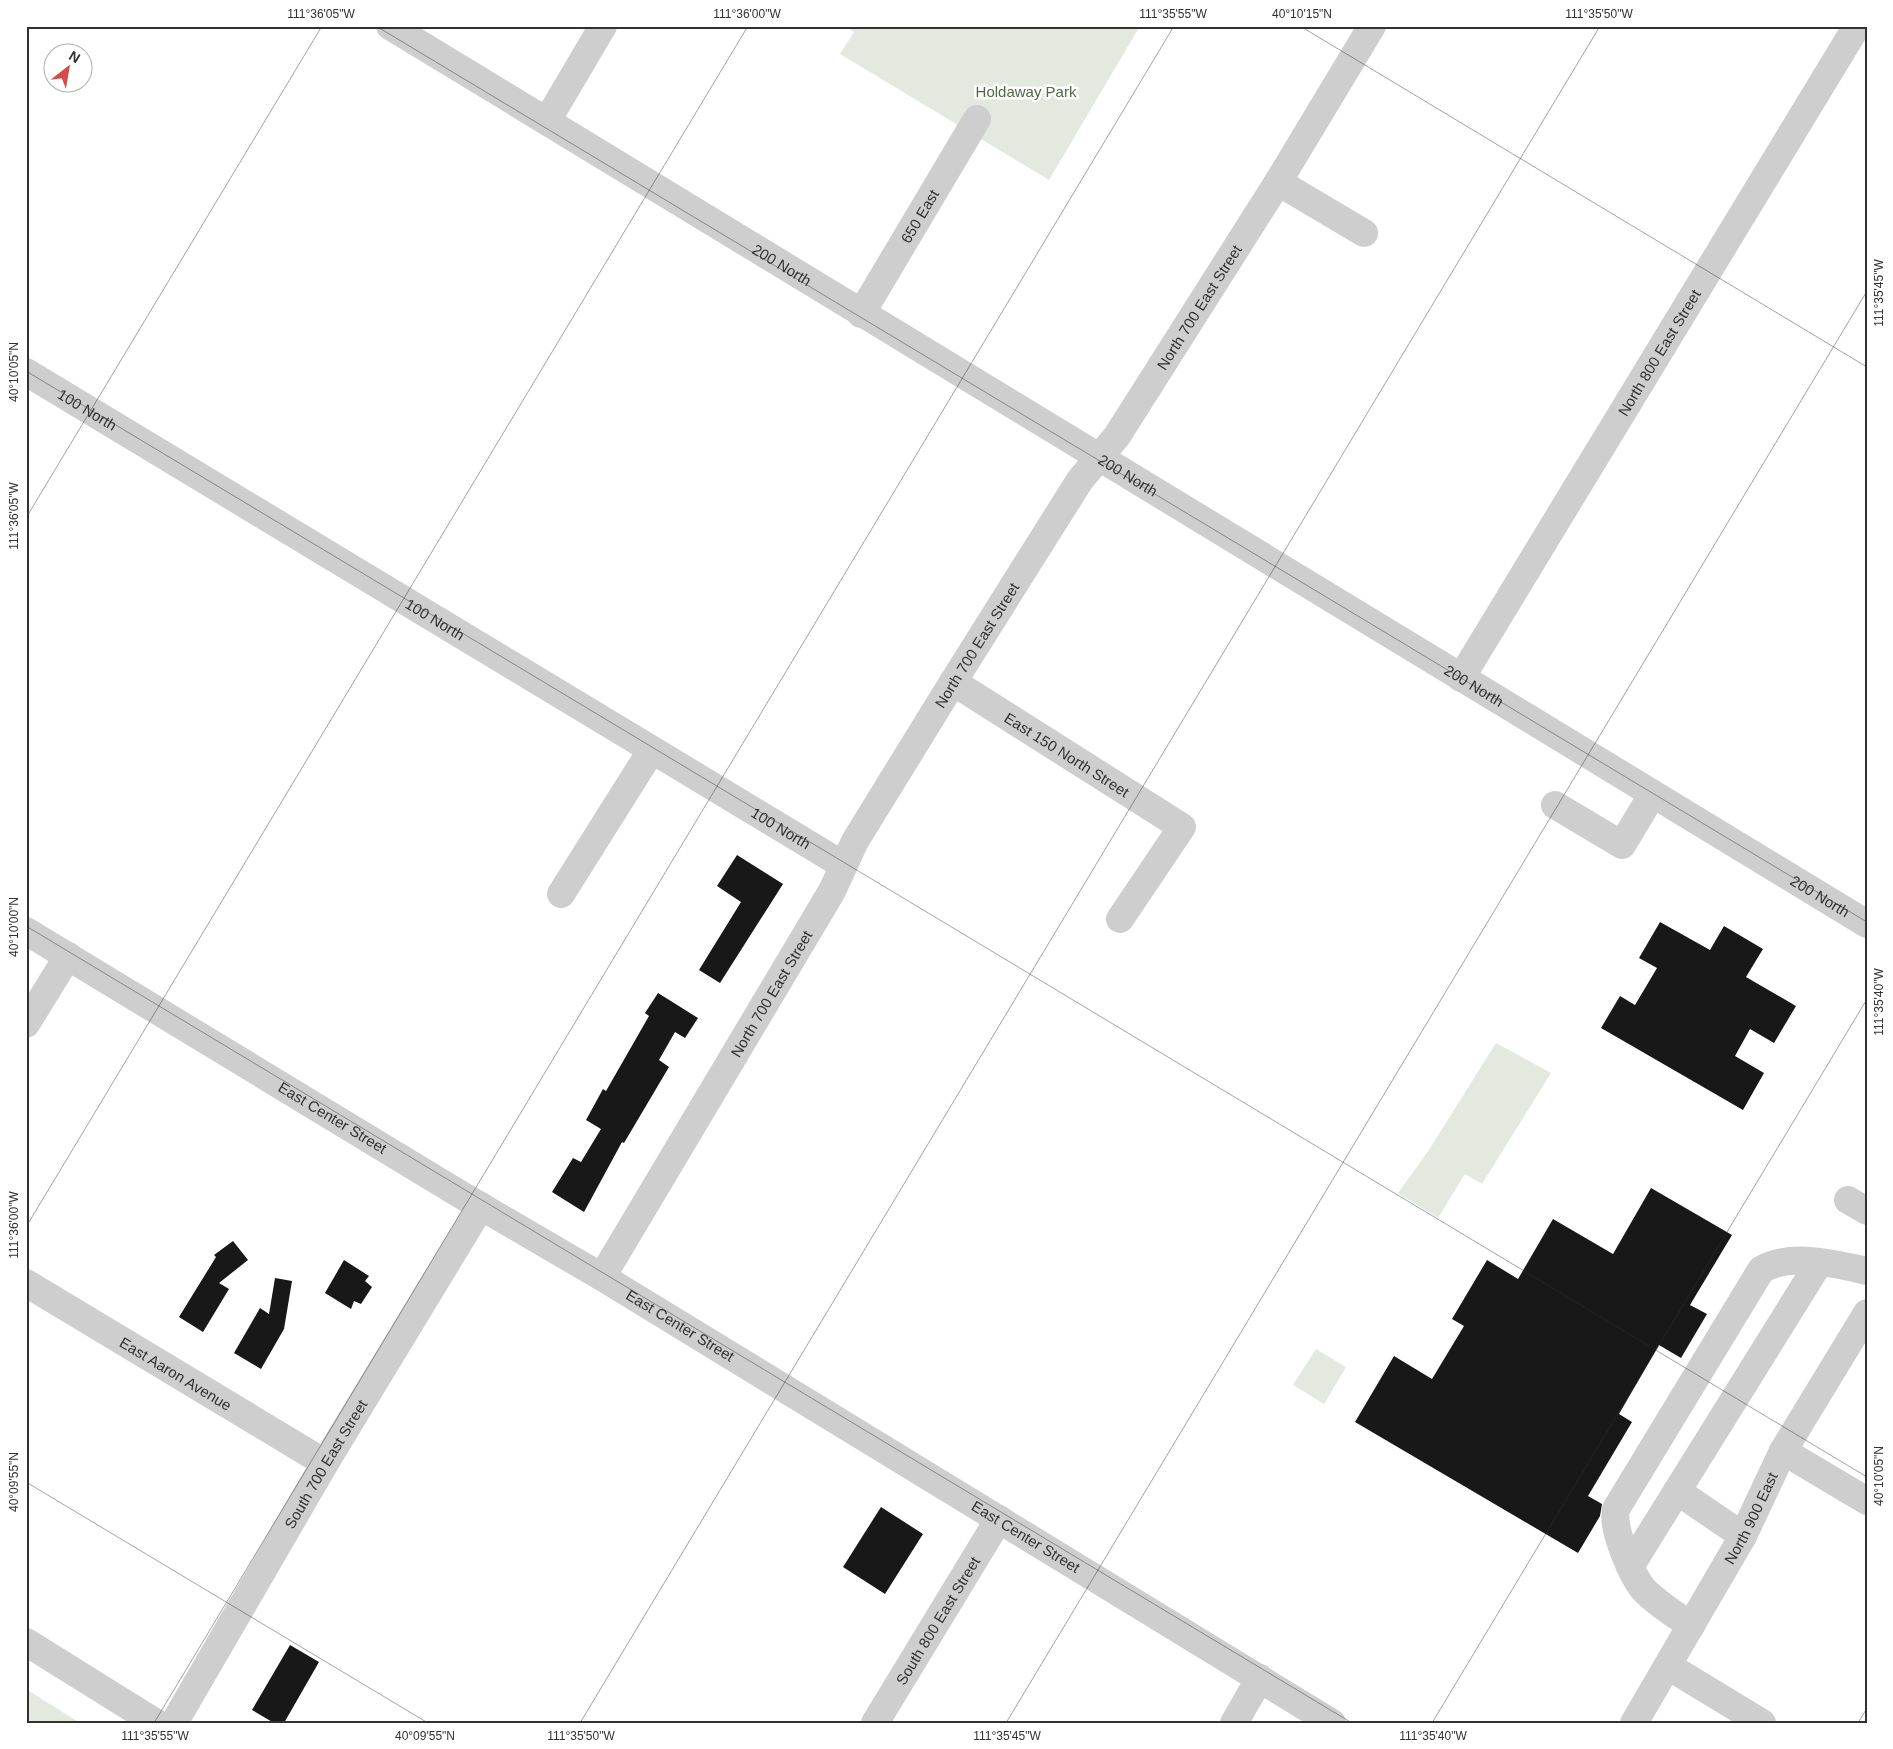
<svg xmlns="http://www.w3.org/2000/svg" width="1893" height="1749" viewBox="0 0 1893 1749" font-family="Arial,sans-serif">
  <rect width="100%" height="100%" fill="#fff"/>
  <g fill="#e3e9de">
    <polygon points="845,26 1140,26 1049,180 840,54 854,32"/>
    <polygon points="1496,1043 1551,1073 1482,1184 1465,1174 1438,1218 1398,1193 1429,1150"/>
    <polygon points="1316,1349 1346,1367 1324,1404 1293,1385"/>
    <polygon points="26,1689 80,1723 26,1723"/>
  </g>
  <g fill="#181818">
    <polygon points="737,855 783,884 720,983 699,970 741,902 717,886"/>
    <polygon points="1660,922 1710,950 1724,926 1763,949 1746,977 1796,1006 1774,1043 1750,1029 1735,1056 1764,1073 1743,1110 1601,1028 1620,996 1635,1005 1657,968 1639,958"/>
    <polygon points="658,993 698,1018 685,1038 675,1032 659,1060 669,1067 624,1143 622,1142 584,1212 552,1192 573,1158 581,1162 601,1129 586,1120 603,1089 606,1091 649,1016 645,1013"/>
    <polygon points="1651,1188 1732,1235 1690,1305 1707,1314 1681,1358 1659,1345 1619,1414 1632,1422 1588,1496 1602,1504 1600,1516 1578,1553 1355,1422 1394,1356 1432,1379 1464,1326 1452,1319 1487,1260 1518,1279 1553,1219 1613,1254"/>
    <polygon points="233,1241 248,1260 219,1283 229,1289 203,1332 179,1317 216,1257 214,1255"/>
    <polygon points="344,1260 369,1276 365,1281 372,1287 361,1304 354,1301 351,1309 325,1293"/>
    <polygon points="275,1278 292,1281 284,1329 261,1369 234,1353 260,1308 269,1314"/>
    <polygon points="881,1507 923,1534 885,1594 843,1567"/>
    <polygon points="290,1645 319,1662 284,1723 274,1723 252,1710"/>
  </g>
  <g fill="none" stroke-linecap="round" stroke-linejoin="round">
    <g stroke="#cecece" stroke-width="28">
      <path id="s1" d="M390,26L1867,924"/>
      <polyline points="547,121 603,26"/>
      <polyline points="1278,182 1364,233"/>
      <path id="s2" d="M861,314L977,119"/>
      <path id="s3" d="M26,372L843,865"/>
      <path id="s4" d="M1461,678L1857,26"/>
      <path id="s5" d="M953,682L1182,827L1120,919"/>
      <polyline points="1555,805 1622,845 1652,795"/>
      <polyline points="561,894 651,751"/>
      <path id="s6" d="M26,931L458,1193L602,1277L1332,1723"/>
      <polyline points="26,1024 68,956"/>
      <polyline points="1848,1200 1867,1211"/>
      <path id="s7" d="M602,1277L832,891L855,841L953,682L1080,480L1117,436L1278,182L1372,26"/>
      <path id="s8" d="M26,1283L325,1463"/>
      <polyline points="1783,1451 1867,1501"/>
      <polyline points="1677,1491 1743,1536"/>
      <polyline points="1631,1565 1819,1263"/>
      <path d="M1691,1626C1676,1615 1658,1604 1645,1591C1632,1577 1611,1527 1616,1509L1761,1270C1790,1252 1836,1264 1867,1271"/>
      <polyline points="26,1642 156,1723"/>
      <polyline points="1668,1666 1762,1723"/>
      <path id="s9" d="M174,1723L325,1463L481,1206"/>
      <path id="s10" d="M875,1723L999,1519"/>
      <polyline points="1234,1723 1260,1678"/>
      <path id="s11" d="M1634,1723L1743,1536L1783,1451L1867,1313"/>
    </g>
  </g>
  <path fill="none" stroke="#313131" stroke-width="1" stroke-opacity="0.45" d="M376,26L1867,922M1300,26L1867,367M26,371L1867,1477M26,518L322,26M26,926L1352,1723M26,1227L748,26M26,1482L428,1723M154,1723L1174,26M580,1723L1600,26M1006,1723L1867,291M1432,1723L1867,999M1858,1723L1867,1708"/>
  <g text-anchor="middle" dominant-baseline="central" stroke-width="5" stroke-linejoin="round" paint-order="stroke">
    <g font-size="15" fill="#516943" stroke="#fff">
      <text x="1026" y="91">Holdaway Park</text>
    </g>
    <g font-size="15" fill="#313131" stroke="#fff">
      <text stroke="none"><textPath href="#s2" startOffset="114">650 East</textPath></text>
      <text stroke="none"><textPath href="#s1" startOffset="459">200 North</textPath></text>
      <text stroke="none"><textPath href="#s7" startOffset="1140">North 700 East Street</textPath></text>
      <text stroke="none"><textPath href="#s4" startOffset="381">North 800 East Street</textPath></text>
      <text stroke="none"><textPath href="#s3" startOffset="72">100 North</textPath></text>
      <text stroke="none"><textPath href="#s1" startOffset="864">200 North</textPath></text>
      <text stroke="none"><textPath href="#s3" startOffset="478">100 North</textPath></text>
      <text stroke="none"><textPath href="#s7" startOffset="735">North 700 East Street</textPath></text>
      <text stroke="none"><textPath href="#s1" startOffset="1269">200 North</textPath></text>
      <text stroke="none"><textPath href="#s5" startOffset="135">East 150 North Street</textPath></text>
      <text stroke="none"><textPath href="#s3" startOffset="882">100 North</textPath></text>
      <text stroke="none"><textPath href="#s1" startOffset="1674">200 North</textPath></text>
      <text stroke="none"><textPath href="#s7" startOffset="330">North 700 East Street</textPath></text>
      <text stroke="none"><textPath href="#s6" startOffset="359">East Center Street</textPath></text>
      <text stroke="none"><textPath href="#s6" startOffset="764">East Center Street</textPath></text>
      <text stroke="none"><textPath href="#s8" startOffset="175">East Aaron Avenue</textPath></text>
      <text stroke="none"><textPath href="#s9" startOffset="300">South 700 East Street</textPath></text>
      <text stroke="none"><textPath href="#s11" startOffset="236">North 900 East</textPath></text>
      <text stroke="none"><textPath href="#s6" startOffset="1169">East Center Street</textPath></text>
      <text stroke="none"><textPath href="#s10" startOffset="120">South 800 East Street</textPath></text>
    </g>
  </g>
  <rect width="1893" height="1749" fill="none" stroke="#ffffff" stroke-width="55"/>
  <g transform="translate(68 68) rotate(31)"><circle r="24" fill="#ffffff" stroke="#adadad"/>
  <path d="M0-4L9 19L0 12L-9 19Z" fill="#d34c49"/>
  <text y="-8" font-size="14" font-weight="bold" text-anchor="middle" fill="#313131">N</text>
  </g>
  <rect x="28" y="28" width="1838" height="1694" fill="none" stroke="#313131" stroke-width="2"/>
  <g font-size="12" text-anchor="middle" fill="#313131">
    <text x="321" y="18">111°36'05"W</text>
    <text x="747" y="18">111°36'00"W</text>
    <text x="1173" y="18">111°35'55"W</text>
    <text x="1302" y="18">40°10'15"N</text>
    <text x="1599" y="18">111°35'50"W</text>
    <text transform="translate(1879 293) rotate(-90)" y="4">111°35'45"W</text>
    <text transform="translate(14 372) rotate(-90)" y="4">40°10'05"N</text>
    <text transform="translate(14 516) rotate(-90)" y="4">111°36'05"W</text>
    <text transform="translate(14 927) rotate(-90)" y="4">40°10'00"N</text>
    <text transform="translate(1879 1002) rotate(-90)" y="4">111°35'40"W</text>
    <text transform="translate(14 1225) rotate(-90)" y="4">111°36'00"W</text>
    <text transform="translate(1879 1476) rotate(-90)" y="4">40°10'05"N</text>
    <text transform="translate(14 1482) rotate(-90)" y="4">40°09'55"N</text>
    <text x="155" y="1740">111°35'55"W</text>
    <text x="425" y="1740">40°09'55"N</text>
    <text x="581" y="1740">111°35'50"W</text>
    <text x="1007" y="1740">111°35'45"W</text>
    <text x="1433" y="1740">111°35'40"W</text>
  </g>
</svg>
